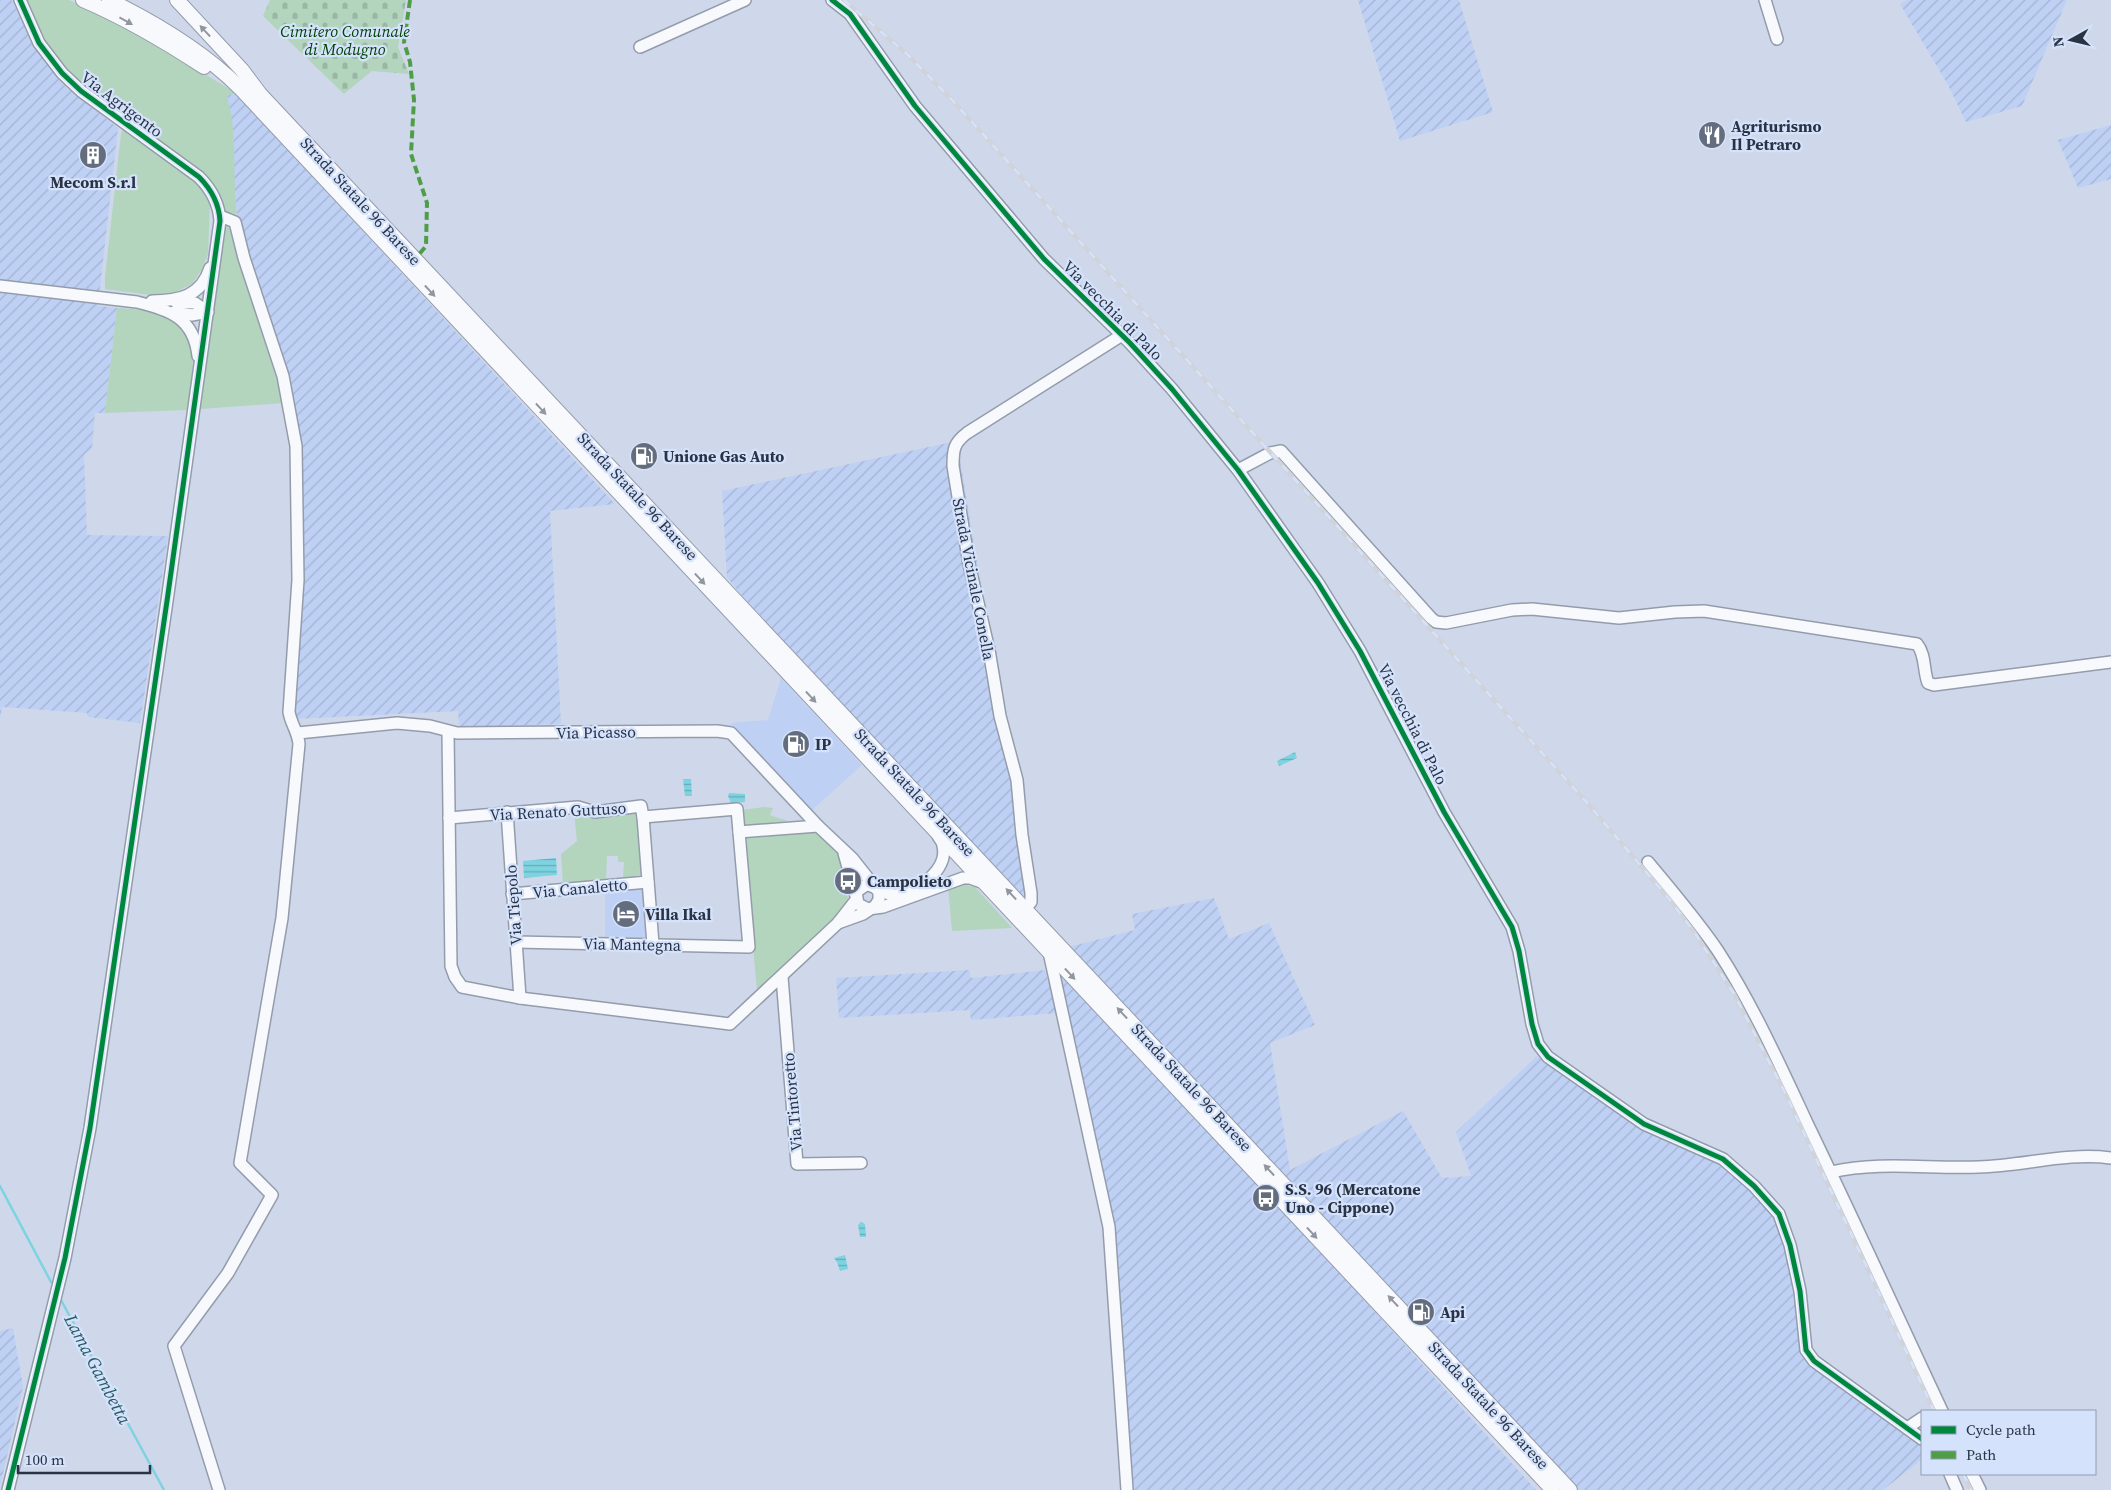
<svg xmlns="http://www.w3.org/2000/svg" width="2111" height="1490" viewBox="0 0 2111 1490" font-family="'Source Serif 4',serif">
  <defs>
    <pattern id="industrial-furrows" width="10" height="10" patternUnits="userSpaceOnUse" patternTransform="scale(1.25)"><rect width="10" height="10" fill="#bed0f4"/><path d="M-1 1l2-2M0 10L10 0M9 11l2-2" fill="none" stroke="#a3b3d2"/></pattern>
    <pattern id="cemetery-stones" width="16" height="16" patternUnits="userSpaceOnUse" patternTransform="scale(1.25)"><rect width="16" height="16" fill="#b3d4bd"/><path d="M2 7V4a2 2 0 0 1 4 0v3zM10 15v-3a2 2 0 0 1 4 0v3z" fill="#9ab6a4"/></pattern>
    <pattern id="water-rules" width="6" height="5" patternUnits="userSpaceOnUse" patternTransform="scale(1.25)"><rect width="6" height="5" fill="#7dd3e0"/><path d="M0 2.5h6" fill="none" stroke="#67acb7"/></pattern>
  </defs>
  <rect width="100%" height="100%" fill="#cfd8eb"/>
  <g fill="#bed0f4">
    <polygon points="781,678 862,765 812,810 731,723 768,720"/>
    <polygon points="645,885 650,941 605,940 605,889"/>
  </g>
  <g fill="url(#industrial-furrows)">
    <polygon points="0,0 12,0 34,47 66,87 118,128 98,306 117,308 105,413 95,413 92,448 84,455 87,535 168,536 140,723 88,717 87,713 2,707 0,719"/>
    <polygon points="1358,0 1459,0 1493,112 1400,141"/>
    <polygon points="1906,0 2067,0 2022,106 1966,122 1948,85 1900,4"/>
    <polygon points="234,92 615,504 550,511 561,724 459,727 458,711 295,719 293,714 300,464 237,213 234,191 233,146 228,101 228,96"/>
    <polygon points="2111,125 2111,179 2078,188 2058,140"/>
    <polygon points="957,441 1035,912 755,612 727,577 722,491"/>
    <polygon points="1214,898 1229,939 1269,923 1315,1025 1270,1043 1290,1170 1403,1111 1442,1178 1471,1176 1456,1132 1537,1056 1700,1148 1754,1186 1784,1230 1807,1350 1920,1437 1921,1460 1883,1490 1576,1490 1062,966 1536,1490 1127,1490 1109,1227 1049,952 1135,930 1132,914"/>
    <polygon points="969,970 971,978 1045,970 1057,1013 971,1020 970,1010 839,1018 836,978"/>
    <polygon points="13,1328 23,1387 0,1486 0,1331"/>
  </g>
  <g fill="#b3d4bd" fill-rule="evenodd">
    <path d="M25,0H69L92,10L148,39L234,92L228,96V101C238,135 232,177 237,214L224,211L222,199L206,176L98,98L63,66L44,44Z"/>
    <polygon points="123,128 200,184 210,202 208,254 202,269 192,284 175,292 158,296 105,289 105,277 121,134"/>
    <polygon points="226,227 229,228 231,235 284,403 200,409"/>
    <path d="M117,308C131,309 147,309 160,313C206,326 192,375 187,410L105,413Z"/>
    <polygon points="764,807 773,808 770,815 788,821 749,826 744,824 742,810"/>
    <path d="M574,811L636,813L638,816L641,874L627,880L563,886L561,854L577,841ZM607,856H618V862H624L623,879H606Z"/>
    <polygon points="816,828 839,853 845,863 848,900 847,907 757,991 743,835"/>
    <polygon points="961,884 975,887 1012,928 952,931 948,887"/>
  </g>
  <polygon fill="url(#cemetery-stones)" points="270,0 406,0 398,47 409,74 372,71 344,94 263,16"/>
  <g fill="url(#water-rules)">
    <polygon points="1295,752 1297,758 1279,766 1277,761"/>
    <polygon points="683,779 691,779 692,796 685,796"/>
    <polygon points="729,793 745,794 745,802 731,803 728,796"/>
    <polygon points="556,858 557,875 524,878 523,861"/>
    <polygon points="861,1222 865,1224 866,1237 860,1237 858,1225"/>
    <polygon points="845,1255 848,1269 840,1271 837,1262 834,1258"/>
  </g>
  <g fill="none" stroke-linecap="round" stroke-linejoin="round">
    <g stroke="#7dd3e0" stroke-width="2.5">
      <polyline points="0,1186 51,1282"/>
      <polyline points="61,1300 164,1490"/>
    </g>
    <g stroke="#949cab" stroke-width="14">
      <g id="minor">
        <polyline points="832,0 850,14 915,106 1044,259 1130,343 1172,389 1238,470 1318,583 1360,651 1444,812 1512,927 1519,951 1532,1024 1538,1044 1548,1057 1644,1124 1723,1159 1754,1186 1779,1214 1790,1245 1800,1291 1806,1350 1814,1361 1922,1439"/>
        <polyline points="1765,0 1777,39"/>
        <polyline points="640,47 745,0"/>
        <path d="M0,286L137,302C170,310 194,318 198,356"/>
        <path d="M152,301C178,301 201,297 210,268"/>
        <polyline points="174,312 192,315 208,312 195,303 176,302"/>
        <path d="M1238,470L1270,453L1281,451L1431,618L1436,622L1446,623L1512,610L1532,609L1619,618L1675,612L1704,611L1917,644C1926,655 1923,670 1928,683L1934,685L2111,662"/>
        <polyline points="448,732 451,966 455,977 462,987 520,998 730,1024 838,923 856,900"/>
        <polyline points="298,733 397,723 430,726 457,733 717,731 731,733 818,826 852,858 879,892 879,900 875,906 863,914 838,923"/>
        <polyline points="507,812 520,998"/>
        <polyline points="643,817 653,944"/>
        <polyline points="449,818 578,807 595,812 641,806 643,817 737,809 739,832 818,826"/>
        <path d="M938,836C940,839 943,843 943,846C949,870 915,894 895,895C883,895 876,885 866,885L856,892L858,904L868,909L883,907L963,878H970L984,883"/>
        <polyline points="844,853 856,896"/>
        <path d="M1648,862C1672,891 1697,920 1718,951C1753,1005 1780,1065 1807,1123C1853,1218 1897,1315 1942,1411"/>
        <polyline points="512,894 648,882"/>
        <path d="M1025,909L1031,902V893L1022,835L1017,780L1000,716L989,650L969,564L953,466C953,449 954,443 967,433L1122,335"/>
        <polyline points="516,942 749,947 739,832"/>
        <polyline points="1049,952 1109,1227 1127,1490"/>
        <polyline points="782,977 797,1164 861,1163"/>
        <path d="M1831,1172C1880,1161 1929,1169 1979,1167C2023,1166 2067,1152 2111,1158"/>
        <polyline points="1907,1428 1922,1418"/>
        <polyline points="1950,1474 1957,1490"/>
        <polyline points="1972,1474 1980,1490"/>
        <path d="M8,1490L65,1258L90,1128L168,594L220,221C219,203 211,189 199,177L81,91L62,73L39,43L20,0"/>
        <path d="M219,1490L174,1346L228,1273L272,1195L240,1163L282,918L299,744C298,732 291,724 289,712L298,580L296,446L283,376L244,258L235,222L220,216"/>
      </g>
    </g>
    <g stroke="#949cab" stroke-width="16">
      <g id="major">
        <path d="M83,0C125,18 166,42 204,67"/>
        <path d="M109,0C156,23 203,51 240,88L1553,1490"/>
        <polyline points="177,0 242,70 260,94 1570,1490"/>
      </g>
    </g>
    <use href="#minor" stroke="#f8f9fc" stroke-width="11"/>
    <use href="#major" stroke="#f8f9fc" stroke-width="14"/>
    <g stroke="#d0d3d9" stroke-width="4.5">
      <g id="rail">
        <polyline points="844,0 907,54 952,100 1589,805 1669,899 1694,932 1734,994 1787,1097 1934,1411"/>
        <polyline points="1963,1474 1971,1490"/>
      </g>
    </g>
    <use href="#rail" stroke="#d4e2fc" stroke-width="2.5" stroke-dasharray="8" stroke-linecap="butt"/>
    <polyline stroke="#4f9e46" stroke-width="4" stroke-dasharray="8 4" stroke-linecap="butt" points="410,0 404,42 410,62 414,100 411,154 427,203 426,246 416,258"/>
    <g stroke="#d4e2fc" stroke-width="8">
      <g id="cycleway">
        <polyline points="832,0 850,14 915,106 1044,259 1130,343 1172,389 1238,470 1318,583 1360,651 1444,812 1512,927 1519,951 1532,1024 1538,1044 1548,1057 1644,1124 1723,1159 1754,1186 1779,1214 1790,1245 1800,1291 1806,1350 1814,1361 1922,1439"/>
        <path d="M8,1490L65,1258L90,1128L168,594L220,221C219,203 211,189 199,177L81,91L62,73L39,43L20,0"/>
      </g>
    </g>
    <use href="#cycleway" stroke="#00873e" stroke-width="5"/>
  </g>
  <defs><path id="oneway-solid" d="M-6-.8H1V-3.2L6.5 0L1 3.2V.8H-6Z" transform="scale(1.25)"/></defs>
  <g fill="#9196a0">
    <use href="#oneway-solid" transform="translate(126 21) rotate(29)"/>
    <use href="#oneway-solid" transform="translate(205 31) rotate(-133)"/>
    <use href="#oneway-solid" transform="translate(430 291) rotate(47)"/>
    <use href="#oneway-solid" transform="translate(541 409) rotate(47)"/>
    <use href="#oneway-solid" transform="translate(700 579) rotate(47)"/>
    <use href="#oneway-solid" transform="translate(811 697) rotate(47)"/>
    <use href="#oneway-solid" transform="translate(1011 894) rotate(-133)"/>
    <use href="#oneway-solid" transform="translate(1070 974) rotate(47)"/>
    <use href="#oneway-solid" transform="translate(1122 1013) rotate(-133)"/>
    <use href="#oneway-solid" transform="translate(1269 1170) rotate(-133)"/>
    <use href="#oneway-solid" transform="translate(1312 1233) rotate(47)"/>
    <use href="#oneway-solid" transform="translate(1393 1301) rotate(-133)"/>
  </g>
  <defs>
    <g id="restaurant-disc" transform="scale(1.4375)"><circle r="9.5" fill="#646d7e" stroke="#d4e2fc"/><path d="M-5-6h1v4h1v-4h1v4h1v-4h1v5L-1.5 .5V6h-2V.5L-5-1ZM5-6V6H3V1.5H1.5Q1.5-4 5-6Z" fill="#fff"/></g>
    <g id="building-disc" transform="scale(1.4375)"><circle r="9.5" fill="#646d7e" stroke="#d4e2fc"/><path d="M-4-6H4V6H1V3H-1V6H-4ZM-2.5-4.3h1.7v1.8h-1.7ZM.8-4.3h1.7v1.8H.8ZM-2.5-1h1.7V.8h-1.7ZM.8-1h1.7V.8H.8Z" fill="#fff"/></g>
    <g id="fuel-disc" transform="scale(1.4375)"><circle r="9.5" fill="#646d7e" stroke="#d4e2fc"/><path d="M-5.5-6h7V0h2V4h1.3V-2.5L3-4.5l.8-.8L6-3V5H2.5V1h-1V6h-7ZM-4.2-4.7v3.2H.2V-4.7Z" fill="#fff"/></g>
    <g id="bus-disc" transform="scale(1.4375)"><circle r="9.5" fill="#646d7e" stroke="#d4e2fc"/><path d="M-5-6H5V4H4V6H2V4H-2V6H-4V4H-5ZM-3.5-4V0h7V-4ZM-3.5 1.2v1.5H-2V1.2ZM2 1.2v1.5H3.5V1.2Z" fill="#fff"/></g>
    <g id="hotel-disc" transform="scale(1.4375)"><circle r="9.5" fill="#646d7e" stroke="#d4e2fc"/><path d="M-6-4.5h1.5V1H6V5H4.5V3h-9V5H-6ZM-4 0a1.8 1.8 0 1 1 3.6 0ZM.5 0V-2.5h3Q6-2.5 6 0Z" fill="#fff"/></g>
  </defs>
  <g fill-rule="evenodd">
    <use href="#restaurant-disc" x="1712" y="135"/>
    <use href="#building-disc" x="93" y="155"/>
    <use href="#fuel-disc" x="644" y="456"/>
    <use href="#fuel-disc" x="796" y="744"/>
    <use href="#bus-disc" x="848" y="881"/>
    <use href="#hotel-disc" x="626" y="914"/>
    <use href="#bus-disc" x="1266" y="1198"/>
    <use href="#fuel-disc" x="1421" y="1312"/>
  </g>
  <g text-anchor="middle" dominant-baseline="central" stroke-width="4.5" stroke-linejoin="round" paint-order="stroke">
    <g font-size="16" font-style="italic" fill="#014304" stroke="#d4e2fc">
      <text x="345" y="31">Cimitero Comunale<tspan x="345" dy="18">di Modugno</tspan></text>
    </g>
    <g font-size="16" fill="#2a3344" stroke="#d4e2fc">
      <text transform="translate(122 104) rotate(37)">Via Agrigento</text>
      <text transform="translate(361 201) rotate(47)">Strada Statale 96 Barese</text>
      <text transform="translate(1113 310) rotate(45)">Via vecchia di Palo</text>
      <text transform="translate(638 496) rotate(47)">Strada Statale 96 Barese</text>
      <text transform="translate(974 579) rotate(79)">Strada Vicinale Conella</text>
      <text transform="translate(1413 724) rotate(63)">Via vecchia di Palo</text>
      <text transform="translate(596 732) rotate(-1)">Via Picasso</text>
      <text transform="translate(915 792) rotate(47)">Strada Statale 96 Barese</text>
      <text transform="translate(558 811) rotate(-3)">Via Renato Guttuso</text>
      <text transform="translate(580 888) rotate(-5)">Via Canaletto</text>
      <text transform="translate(513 905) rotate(-94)">Via Tiepolo</text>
      <text transform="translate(632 944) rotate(1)">Via Mantegna</text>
      <text transform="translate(1192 1087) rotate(47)">Strada Statale 96 Barese</text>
      <text transform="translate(792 1102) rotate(-95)">Via Tintoretto</text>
      <text transform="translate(1489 1405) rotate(47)">Strada Statale 96 Barese</text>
    </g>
    <g font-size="16" font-weight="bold" fill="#2a3344" stroke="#d4e2fc" text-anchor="start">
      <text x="1731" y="126">Agriturismo<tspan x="1731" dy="18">Il Petraro</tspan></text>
      <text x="93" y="182" text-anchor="middle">Mecom S.r.l</text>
      <text x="663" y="456">Unione Gas Auto</text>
      <text x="815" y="744">IP</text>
      <text x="867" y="881">Campolieto</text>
      <text x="645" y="914">Villa Ikal</text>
      <text x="1285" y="1189">S.S. 96 (Mercatone<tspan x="1285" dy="18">Uno - Cippone)</tspan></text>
      <text x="1440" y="1312">Api</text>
    </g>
    <g font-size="18" font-style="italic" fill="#295c61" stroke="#d4e2fc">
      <text transform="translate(98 1369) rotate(62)">Lama Gambetta</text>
    </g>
  </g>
  <rect x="1921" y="1410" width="175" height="65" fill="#d4e2fc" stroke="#909cb2"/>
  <rect x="1931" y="1426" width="25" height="8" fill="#00873e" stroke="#909cb2"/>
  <text x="1966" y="1435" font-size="15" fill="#2a3344">Cycle path</text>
  <rect x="1931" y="1451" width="25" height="8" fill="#4f9e46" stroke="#909cb2"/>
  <text x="1966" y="1460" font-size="15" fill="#2a3344">Path</text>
  <g transform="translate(2071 40) rotate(262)" stroke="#d4e2fc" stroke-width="4" paint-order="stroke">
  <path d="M0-4L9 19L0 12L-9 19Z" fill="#2a3344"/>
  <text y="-8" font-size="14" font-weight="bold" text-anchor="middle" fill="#2a3344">N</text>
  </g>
  <path d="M18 1465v8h132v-8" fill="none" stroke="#2a3344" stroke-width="2.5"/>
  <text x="25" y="1465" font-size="15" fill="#2a3344" stroke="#d4e2fc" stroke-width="4" paint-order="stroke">100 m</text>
</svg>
